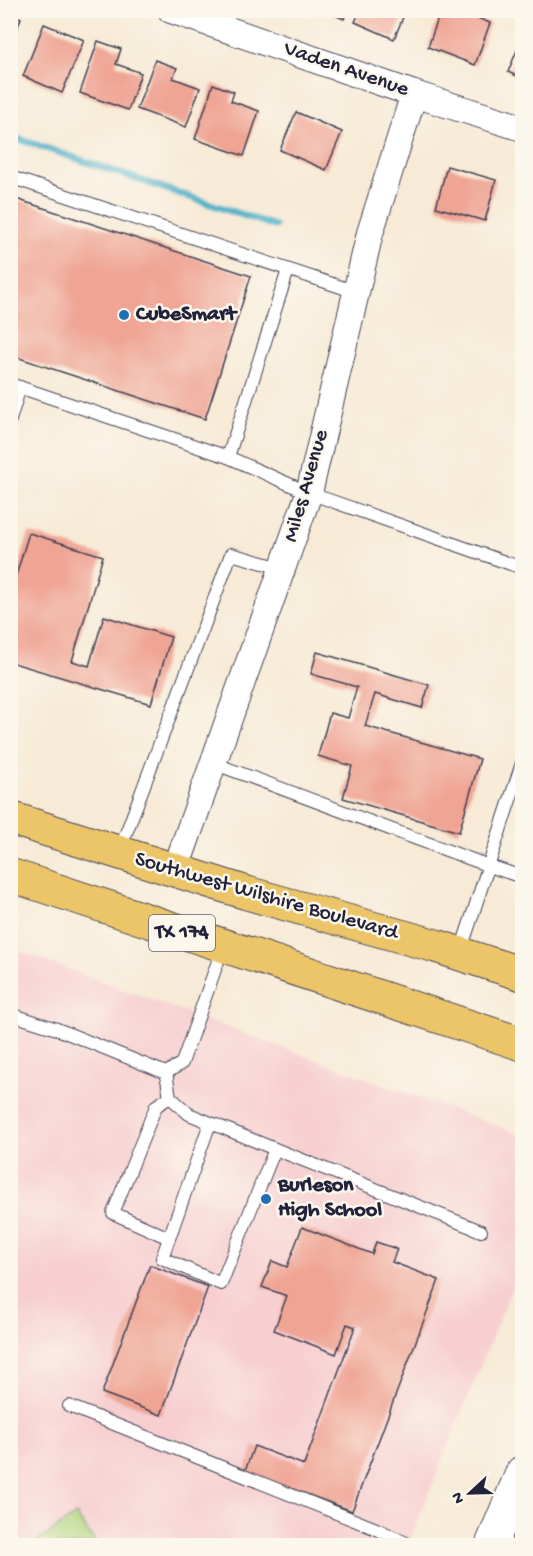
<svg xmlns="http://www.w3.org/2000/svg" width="533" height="1556" viewBox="0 0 533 1556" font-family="'Gochi Hand',sans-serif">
  <rect width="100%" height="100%" fill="#fbf7ec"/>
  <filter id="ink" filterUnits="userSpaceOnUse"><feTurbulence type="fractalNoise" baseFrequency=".0167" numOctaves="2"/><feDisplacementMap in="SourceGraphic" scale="12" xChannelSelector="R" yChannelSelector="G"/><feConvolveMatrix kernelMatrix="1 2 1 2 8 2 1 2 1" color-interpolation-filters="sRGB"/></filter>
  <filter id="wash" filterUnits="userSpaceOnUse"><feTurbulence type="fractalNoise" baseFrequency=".008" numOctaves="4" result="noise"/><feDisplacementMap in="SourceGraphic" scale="24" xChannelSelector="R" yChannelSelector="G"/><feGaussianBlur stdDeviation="1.35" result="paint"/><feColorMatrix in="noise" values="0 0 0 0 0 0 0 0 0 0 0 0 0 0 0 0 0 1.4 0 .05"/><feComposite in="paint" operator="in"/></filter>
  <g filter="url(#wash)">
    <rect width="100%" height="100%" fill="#f7ead6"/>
    <polygon fill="#f7cfd1" points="10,948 522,1135 522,1263 408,1545 11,1545"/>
    <polygon fill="#afd47d" stroke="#687b5c" stroke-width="1.5" points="76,1515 97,1545 32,1545"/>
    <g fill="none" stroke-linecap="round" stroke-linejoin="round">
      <polyline stroke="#48afc8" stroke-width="7" points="10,136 275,226"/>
    </g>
    <g id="blocks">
      <g fill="#efa494">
        <polygon points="323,10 347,10 344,19"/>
        <polygon points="360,10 406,10 394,39 355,22"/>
        <polygon points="441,10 457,10 490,23 475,65 428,47"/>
        <polygon points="10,14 21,18 11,47 10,47"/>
        <polygon points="44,24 84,40 62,93 23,76"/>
        <polygon points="522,38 522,78 508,72"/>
        <polygon points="98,41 121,49 116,64 141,73 128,110 80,93"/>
        <polygon points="155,60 177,68 173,78 200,88 186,127 137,109"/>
        <polygon points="213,84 234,92 231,101 259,111 244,156 195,139"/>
        <polygon points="296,112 342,132 326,170 280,150"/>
        <polygon points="447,166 496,180 485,221 436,207"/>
        <polygon points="10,197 251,276 205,419 10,355"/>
        <polygon points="29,533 103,556 72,661 89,666 104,616 171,637 151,704 10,662 10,595"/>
        <polygon points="317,652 429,685 422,708 375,694 365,726 480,759 459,832 343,798 352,766 318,756 330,713 348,718 357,687 311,674"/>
        <polygon points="302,1227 372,1254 376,1242 397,1249 392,1262 439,1280 352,1511 245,1471 254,1446 304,1465 355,1327 347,1324 336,1354 274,1330 287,1296 262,1287 272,1261 287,1267"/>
        <polygon points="150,1265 208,1287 161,1415 102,1393"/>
      </g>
    </g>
  </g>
  <g filter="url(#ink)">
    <use href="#blocks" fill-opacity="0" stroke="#424052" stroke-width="1.5"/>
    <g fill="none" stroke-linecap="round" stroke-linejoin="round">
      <g stroke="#424052" stroke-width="14">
        <g id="service">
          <polyline points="10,177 356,292"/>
          <polyline points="10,384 228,457 309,493 522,568"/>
          <polyline points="10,420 20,387"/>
          <polyline points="228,457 288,270"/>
          <polyline points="213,763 489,866 522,877"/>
          <polyline points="119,852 231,554 281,568"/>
          <polyline points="460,953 522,763"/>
          <polyline points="10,1014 57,1029 166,1073 182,1063 223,947"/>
          <polyline points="166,1073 170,1097 189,1114 275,1149 221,1284 162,1258 210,1123"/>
          <polyline points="275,1149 481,1231"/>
          <polyline points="169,1238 113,1213 156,1106 170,1097"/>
          <polyline points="69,1406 379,1530 412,1546"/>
        </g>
      </g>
      <g stroke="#424052" stroke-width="28">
        <g id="minor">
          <polyline points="171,10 414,94 522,128"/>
          <polyline points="175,871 309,493 370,233 414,94"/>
        </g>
      </g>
      <g stroke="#424052" stroke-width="34">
        <polyline id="tertiary" points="491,1546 522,1472"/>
      </g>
      <g stroke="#424052" stroke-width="35">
        <g id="primary">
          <polyline points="10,818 247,893 436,946 522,974"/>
          <polyline points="10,875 522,1044"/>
        </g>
      </g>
      <use href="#service" stroke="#fff" stroke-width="12"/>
      <use href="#minor" stroke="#fff" stroke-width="26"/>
      <use href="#tertiary" stroke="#fff" stroke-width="32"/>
      <use href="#primary" stroke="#edc569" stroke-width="33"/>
    </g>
  </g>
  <g fill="#1f6fb2" stroke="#fbf7ec" stroke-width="2">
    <circle cx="124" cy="315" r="6"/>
    <circle cx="266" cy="1199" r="6"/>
  </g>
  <g text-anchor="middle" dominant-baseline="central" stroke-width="5" stroke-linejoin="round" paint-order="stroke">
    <rect fill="#fbf7ec" stroke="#636270" stroke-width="1.5" x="149" y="915" width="66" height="36" rx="4.5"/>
    <g font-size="21" font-weight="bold" fill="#22223b">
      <text x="182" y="933">TX 174</text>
    </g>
    <g font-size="22" fill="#22223b" stroke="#fbf7ec">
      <text transform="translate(346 70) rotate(19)">Vaden Avenue</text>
      <text transform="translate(307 486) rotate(-74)">Miles Avenue</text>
      <text transform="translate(266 897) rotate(16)">Southwest Wilshire Boulevard</text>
    </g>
    <g font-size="22" font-weight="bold" fill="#22223b" stroke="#fbf7ec" text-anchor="start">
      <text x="136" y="315">CubeSmart</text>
      <text x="278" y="1186">Burleson<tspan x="278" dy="25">High School</tspan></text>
    </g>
  </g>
  <rect width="533" height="1556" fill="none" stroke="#fbf7ec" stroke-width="36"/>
  <g transform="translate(470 1493) rotate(248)" stroke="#fbf7ec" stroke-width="4.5" paint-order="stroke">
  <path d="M0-4.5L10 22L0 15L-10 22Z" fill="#22223b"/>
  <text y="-9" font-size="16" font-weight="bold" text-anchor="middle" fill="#22223b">N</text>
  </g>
</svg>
